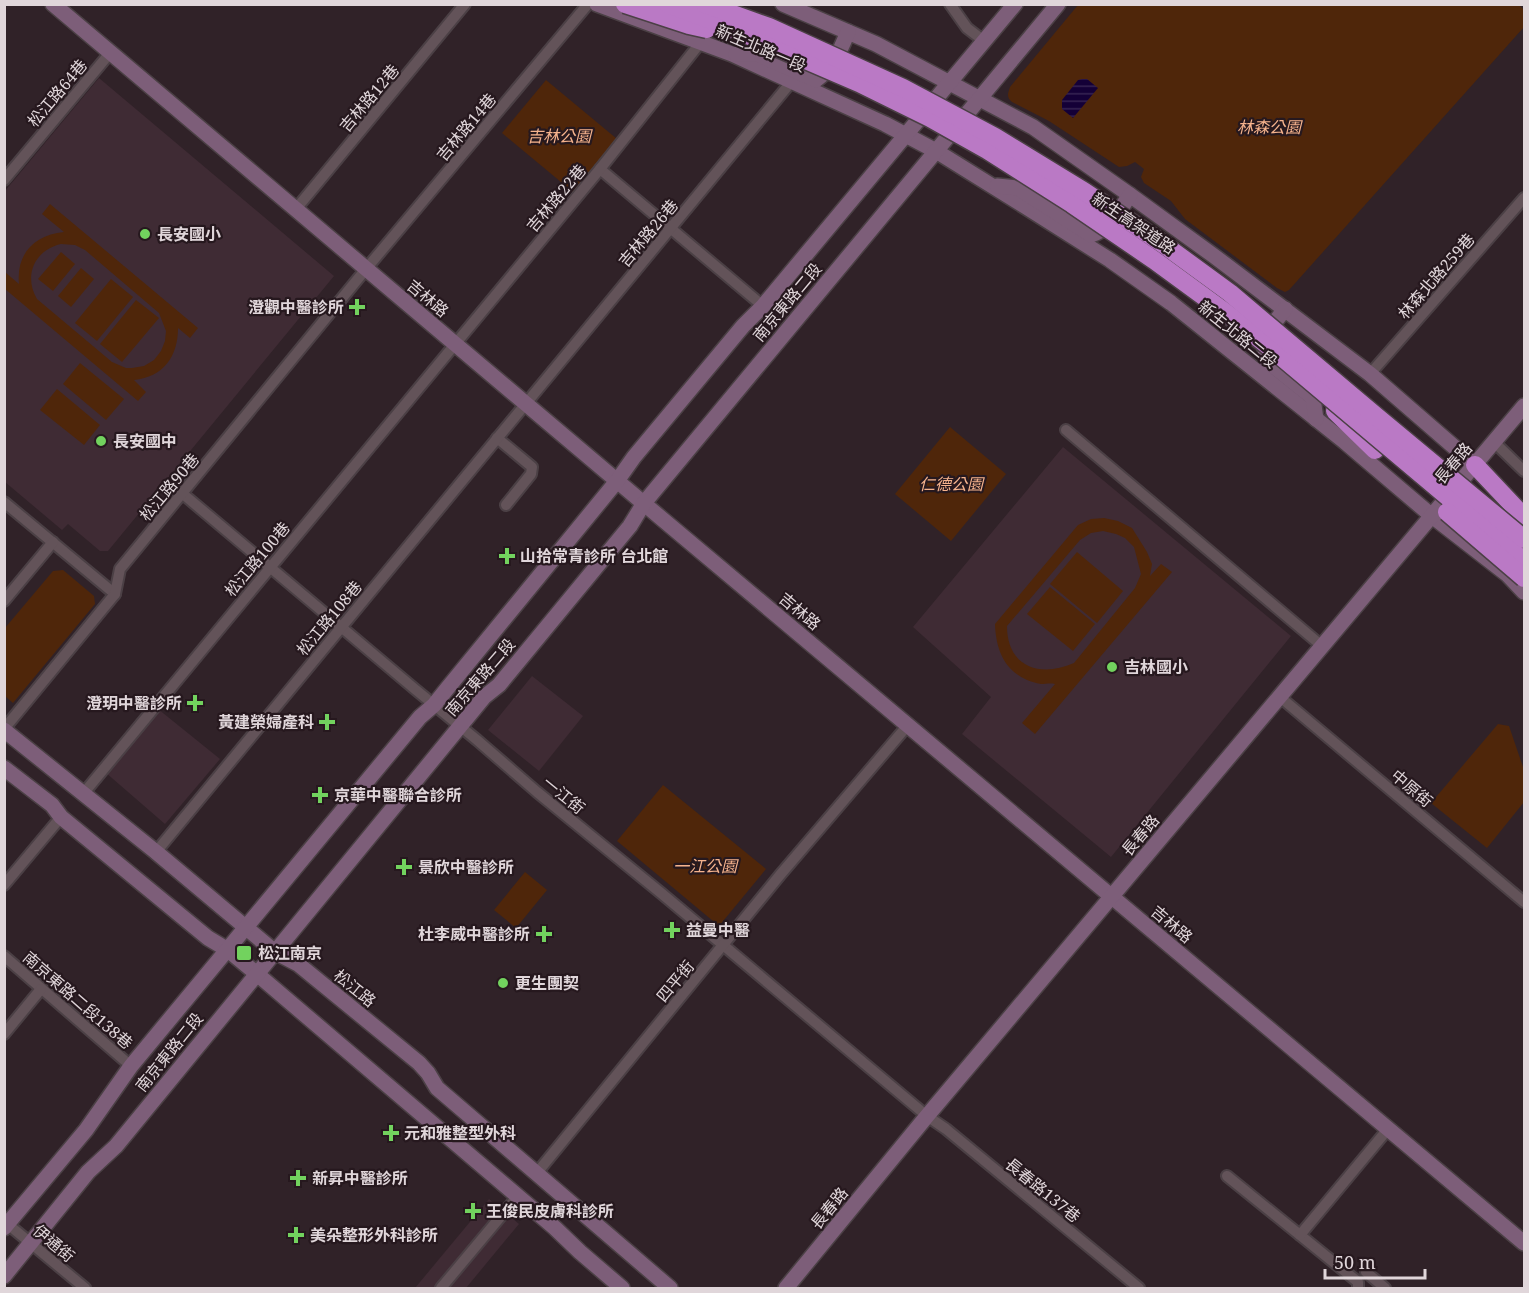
<svg xmlns="http://www.w3.org/2000/svg" width="1529" height="1293" viewBox="0 0 1529 1293" font-family="'Noto Serif','Noto Sans TC',serif">
  <defs>
    <pattern id="water-rules" width="6" height="5" patternUnits="userSpaceOnUse" patternTransform="scale(1.5)"><rect width="6" height="5" fill="#140037"/><path d="M0 2.5h6" fill="none" stroke="#362453"/></pattern>
  </defs>
  <rect width="100%" height="100%" fill="#302228"/>
  <g fill="#3f2b34">
    <polygon points="99,78 334,276 108,551 100,551 68,524 62,530 5,482 5,191"/>
    <polygon points="1063,447 1291,636 1111,857 962,734 991,697 913,627"/>
    <polygon points="532,676 583,716 539,771 488,730"/>
    <polygon points="158,709 220,759 165,824 105,772"/>
    <polygon points="489,1199 519,1224 466,1288 415,1288"/>
  </g>
  <g fill="#4f260a" fill-rule="evenodd">
    <path d="M1518,4L1524,10V27L1289,290L1285,292L1277,288L1185,219L1171,201L1144,183L1141,177L1144,169L1135,162L1127,166L1119,167L1049,121L1012,102C1006,97 1008,93 1010,87L1078,5Z"/>
    <polygon points="546,80 617,139 573,192 502,133"/>
    <path d="M50,204L198,328L190,338L178,328C178,357 163,377 134,380L146,392L138,401L5,289V272L19,284C16,253 35,235 64,232L42,214ZM61,244L75,245L85,250L159,313L166,331L165,341L161,351L154,360L144,366L132,368H126L112,362L37,299C23,275 35,250 61,244Z"/>
    <polygon points="61,252 75,264 53,291 38,279"/>
    <polygon points="81,268 94,279 71,307 58,296"/>
    <polygon points="111,279 133,297 97,341 75,323"/>
    <polygon points="136,300 159,318 122,362 100,344"/>
    <polygon points="80,363 124,399 106,420 63,384"/>
    <polygon points="57,389 100,425 84,445 40,410"/>
    <polygon points="950,427 1006,474 951,541 895,494"/>
    <path d="M1104,518L1118,521L1132,528L1147,552L1152,564L1150,576L1161,564L1172,572L1035,734L1022,723L1055,684C1051,683 1045,684 1041,684C1008,678 996,654 995,624L1078,525L1091,519ZM1103,531L1116,534L1125,538L1134,547L1141,574L1135,588L1074,663C1040,678 1007,667 1007,626L1080,540L1091,533Z"/>
    <polygon points="1077,552 1123,591 1097,623 1050,584"/>
    <polygon points="63,570 94,596 95,604 13,703 5,696 5,628 53,571"/>
    <polygon points="1050,587 1095,624 1073,651 1027,614"/>
    <polygon points="1498,724 1509,726 1524,770 1524,802 1487,848 1431,803"/>
    <polygon points="663,785 766,869 719,926 617,841"/>
    <polygon points="525,872 547,890 516,928 494,910"/>
  </g>
  <polygon fill="url(#water-rules)" points="1082,79 1087,79 1098,88 1073,118 1062,109 1062,100 1078,80"/>
  <g fill="none" stroke-linecap="round" stroke-linejoin="round">
    <g stroke="#4b4045" stroke-width="14">
      <g id="street">
        <polyline points="950,4 967,28 984,41"/>
        <polyline points="600,169 763,306"/>
        <polyline points="4,180 110,53"/>
        <polyline points="296,209 465,4"/>
        <polyline points="1370,374 1524,198"/>
        <polyline points="1066,430 1322,646"/>
        <polyline points="497,438 532,467 531,474 506,505"/>
        <polyline points="1494,442 1524,471"/>
        <polyline points="183,494 416,690 477,740 537,792 661,893 927,1116 946,1129 1139,1288"/>
        <polyline points="4,502 115,594"/>
        <polyline points="4,601 53,542"/>
        <polyline points="1280,697 1524,902"/>
        <polyline points="4,729 115,594 120,569 366,269 588,4"/>
        <polyline points="83,794 600,169 701,42"/>
        <polyline points="156,852 792,81"/>
        <polyline points="4,885 61,817"/>
        <polyline points="4,956 131,1066"/>
        <polyline points="4,1034 41,989"/>
        <polyline points="536,1174 780,875 908,725"/>
        <polyline points="1227,1176 1358,1282 1358,1288"/>
        <polyline points="4,1221 85,1288"/>
        <polyline points="1300,1235 1388,1129"/>
        <polyline points="1366,1272 1385,1288"/>
        <polyline points="441,1288 517,1197"/>
      </g>
    </g>
    <g stroke="#4b4045" stroke-width="18">
      <g id="secondary">
        <polyline points="53,4 661,518 1524,1243"/>
        <polyline points="597,4 732,54 885,124 936,151 1026,207 1110,260 1171,303 1345,442 1432,516 1508,575 1524,592"/>
        <polyline points="783,4 876,44 1033,127 1130,195 1214,256 1370,374 1483,472"/>
        <polyline points="736,54 757,54 816,80 833,66 848,32"/>
        <path d="M997,186L1018,188L1091,235C1109,230 1120,209 1130,195"/>
        <polyline points="1285,309 1263,337 1267,361 1313,398 1316,419"/>
        <polyline points="4,730 156,852 275,952 298,964 419,1063 428,1073 437,1088 670,1288"/>
        <polyline points="4,768 52,805 61,817 208,938 228,950 257,974 555,1228 580,1252 622,1288"/>
        <polyline points="4,1228 86,1130 131,1066 420,717 434,705 446,690 617,481 634,457 743,326 763,306 1015,4"/>
        <polyline points="4,1276 88,1172 116,1146 484,697 499,685 630,526 644,503 1058,4"/>
        <polyline points="786,1288 927,1116 1524,406"/>
      </g>
    </g>
    <g stroke="#4b4045" stroke-width="21">
      <g id="highway">
        <polyline points="1335,411 1375,450"/>
        <polyline points="1475,465 1524,517"/>
      </g>
    </g>
    <use href="#street" stroke="#635359" stroke-width="10"/>
    <use href="#secondary" stroke="#7d5e79" stroke-width="15"/>
    <use href="#highway" stroke="#ba79c5" stroke-width="18"/>
    <g stroke="#4b4045" stroke-width="21" stroke-linecap="butt">
      <g id="highway-bridge">
        <polyline points="625,4 689,25 707,29"/>
        <polyline points="668,4 716,22 764,42 859,83 930,118 987,150 1072,204 1154,260 1225,312 1277,353 1524,561"/>
        <polyline points="705,4 769,27 903,88 995,137 1085,192 1163,244 1230,293 1377,417 1524,539"/>
        <polyline points="1447,512 1524,578"/>
      </g>
    </g>
    <use href="#highway-bridge" stroke="#ba79c5" stroke-width="18"/>
  </g>
  <g fill="#72d25e" stroke="#26181e" stroke-width="2">
    <circle cx="145" cy="234" r="6"/>
    <path d="M354 298h6v6h6v6h-6v6h-6v-6h-6v-6h6z"/>
    <circle cx="101" cy="441" r="6"/>
    <path d="M504 547h6v6h6v6h-6v6h-6v-6h-6v-6h6z"/>
    <circle cx="1112" cy="667" r="6"/>
    <path d="M192 694h6v6h6v6h-6v6h-6v-6h-6v-6h6z"/>
    <path d="M324 713h6v6h6v6h-6v6h-6v-6h-6v-6h6z"/>
    <path d="M317 786h6v6h6v6h-6v6h-6v-6h-6v-6h6z"/>
    <path d="M401 858h6v6h6v6h-6v6h-6v-6h-6v-6h6z"/>
    <path d="M669 921h6v6h6v6h-6v6h-6v-6h-6v-6h6z"/>
    <path d="M541 925h6v6h6v6h-6v6h-6v-6h-6v-6h6z"/>
    <rect x="236" y="945" width="16" height="16" rx="3"/>
    <circle cx="503" cy="983" r="6"/>
    <path d="M388 1124h6v6h6v6h-6v6h-6v-6h-6v-6h6z"/>
    <path d="M295 1169h6v6h6v6h-6v6h-6v-6h-6v-6h6z"/>
    <path d="M470 1202h6v6h6v6h-6v6h-6v-6h-6v-6h6z"/>
    <path d="M293 1226h6v6h6v6h-6v6h-6v-6h-6v-6h6z"/>
  </g>
  <g text-anchor="middle" dominant-baseline="central" stroke-width="4.5" stroke-linejoin="round" paint-order="stroke">
    <g font-size="16" fill="#e0d6da" stroke="#26181e">
      <text transform="translate(761 48) rotate(23)">新生北路一段</text>
      <text transform="translate(57 93) rotate(-50)">松江路64巷</text>
      <text transform="translate(369 98) rotate(-50)">吉林路12巷</text>
      <text transform="translate(466 127) rotate(-50)">吉林路14巷</text>
      <text transform="translate(556 198) rotate(-50)">吉林路22巷</text>
      <text transform="translate(1134 223) rotate(34)">新生高架道路</text>
      <text transform="translate(648 233) rotate(-50)">吉林路26巷</text>
      <text transform="translate(1436 276) rotate(-49)">林森北路259巷</text>
      <text transform="translate(428 298) rotate(40)">吉林路</text>
      <text transform="translate(787 302) rotate(-50)">南京東路二段</text>
      <text transform="translate(1238 334) rotate(39)">新生北路二段</text>
      <text transform="translate(1453 463) rotate(-50)">長春路</text>
      <text transform="translate(169 487) rotate(-50)">松江路90巷</text>
      <text transform="translate(257 559) rotate(-50)">松江路100巷</text>
      <text transform="translate(800 611) rotate(40)">吉林路</text>
      <text transform="translate(329 618) rotate(-50)">松江路108巷</text>
      <text transform="translate(480 677) rotate(-49)">南京東路二段</text>
      <text transform="translate(1412 788) rotate(40)">中原街</text>
      <text transform="translate(564 795) rotate(39)">一江街</text>
      <text transform="translate(1140 835) rotate(-50)">長春路</text>
      <text transform="translate(1172 924) rotate(40)">吉林路</text>
      <text transform="translate(675 981) rotate(-50)">四平街</text>
      <text transform="translate(355 988) rotate(39)">松江路</text>
      <text transform="translate(78 1000) rotate(41)">南京東路二段138巷</text>
      <text transform="translate(169 1052) rotate(-51)">南京東路二段</text>
      <text transform="translate(1043 1190) rotate(39)">長春路137巷</text>
      <text transform="translate(829 1208) rotate(-51)">長春路</text>
      <text transform="translate(54 1243) rotate(40)">伊通街</text>
    </g>
    <g font-size="16" font-style="italic" fill="#f6b38d" stroke="#26181e">
      <text x="1269" y="127">林森公園</text>
      <text x="559" y="136">吉林公園</text>
      <text x="951" y="484">仁德公園</text>
      <text x="705" y="866">一江公園</text>
    </g>
    <g font-size="16" font-weight="bold" fill="#e0d6da" stroke="#26181e" text-anchor="start">
      <text x="157" y="234">長安國小</text>
      <text x="344" y="307" text-anchor="end">澄觀中醫診所</text>
      <text x="113" y="441">長安國中</text>
      <text x="520" y="556">山拾常青診所 台北館</text>
      <text x="1124" y="667">吉林國小</text>
      <text x="182" y="703" text-anchor="end">澄玥中醫診所</text>
      <text x="314" y="722" text-anchor="end">黃建榮婦產科</text>
      <text x="334" y="795">京華中醫聯合診所</text>
      <text x="418" y="867">景欣中醫診所</text>
      <text x="686" y="930">益曼中醫</text>
      <text x="530" y="934" text-anchor="end">杜李威中醫診所</text>
      <text x="258" y="953">松江南京</text>
      <text x="515" y="983">更生團契</text>
      <text x="404" y="1133">元和雅整型外科</text>
      <text x="312" y="1178">新昇中醫診所</text>
      <text x="486" y="1211">王俊民皮膚科診所</text>
      <text x="310" y="1235">美朵整形外科診所</text>
    </g>
  </g>
  <rect width="1529" height="1293" fill="none" stroke="#e0d6da" stroke-width="12"/>
  <path d="M1325 1269v9h100v-9" fill="none" stroke="#e0d6da" stroke-width="3"/>
  <text x="1334" y="1269" font-size="18" fill="#e0d6da" stroke="#26181e" stroke-width="4.5" paint-order="stroke">50 m</text>
</svg>
